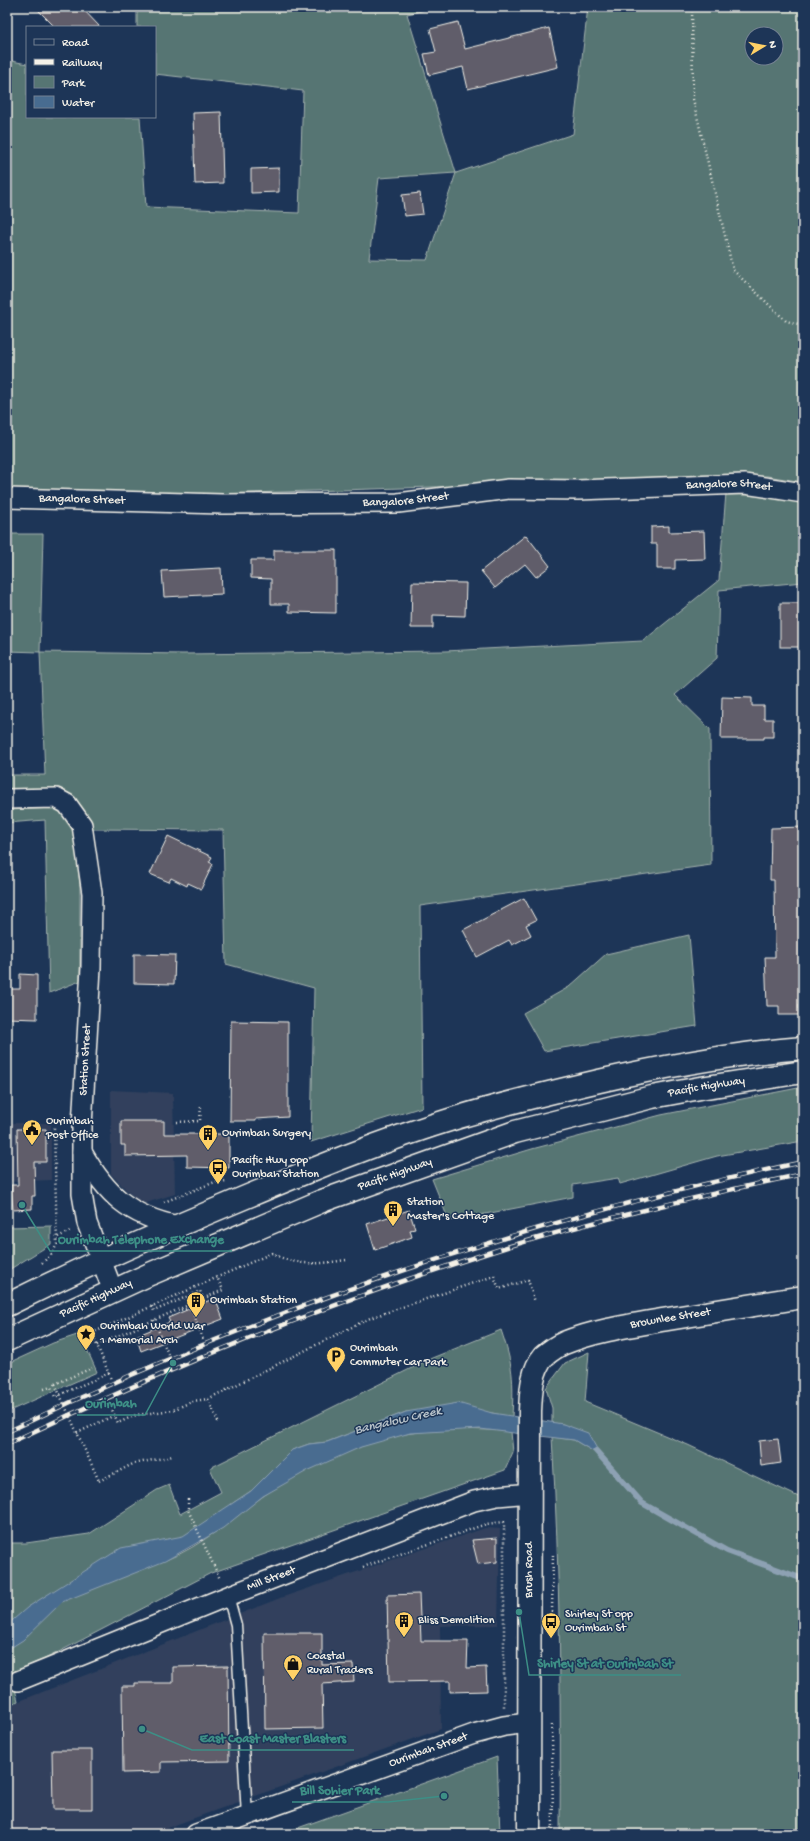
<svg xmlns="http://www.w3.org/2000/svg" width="810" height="1841" viewBox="0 0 810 1841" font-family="'Gochi Hand',sans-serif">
  <rect width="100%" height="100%" fill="#1d3557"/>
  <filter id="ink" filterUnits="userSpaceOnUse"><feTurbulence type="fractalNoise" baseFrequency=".025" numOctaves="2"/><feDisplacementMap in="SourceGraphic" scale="8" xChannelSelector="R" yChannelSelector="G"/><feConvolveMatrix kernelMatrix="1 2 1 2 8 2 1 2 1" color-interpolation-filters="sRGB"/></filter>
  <g filter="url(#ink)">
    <g fill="#31415d">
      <polygon points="111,1090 173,1093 175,1194 146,1203 137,1201 111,1174"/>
      <polygon points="7,1123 51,1123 51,1180 7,1182"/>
      <polygon points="485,1528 500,1529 498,1625 440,1626 441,1729 150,1834 7,1834 7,1706 280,1598"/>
    </g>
    <g fill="#567573" stroke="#a5b3ae" fill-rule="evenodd">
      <path d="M137,7H441L407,14L456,173L573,134L588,7H803V482L767,476L7,501V60L27,64V117H140L146,207L299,213L303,91L155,74V27H137ZM752,34H776V58H752ZM456,173L427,260L369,259L379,178Z"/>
      <polygon points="726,493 803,501 803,582 719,590 717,658 675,695 710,729 711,865 420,906 422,1107 311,1142 314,988 226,964 223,830 91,829 73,799 7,793 7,775 45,775 40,652 7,651 7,534 43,534 40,652 183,654 445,651 643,641 719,580"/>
      <polygon points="56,808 75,829 80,887 80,981 49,993 45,820 7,823 7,810"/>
      <polygon points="689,935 697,1026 544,1051 523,1013 569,987 606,954"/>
      <polygon points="803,1087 803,1141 717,1156 620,1184 618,1178 573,1185 573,1197 449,1221 432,1179 532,1149 661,1115"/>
      <polygon points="51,1226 51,1244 7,1271 7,1227"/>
      <path d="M501,1330C513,1365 514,1380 512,1417L492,1413L406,1412L327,1442L309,1444L292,1450L251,1491L233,1503L166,1560C202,1546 231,1519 262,1497C296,1472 370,1438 412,1433C445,1429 478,1428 511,1432L513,1452L505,1470L211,1573L47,1658L11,1673L18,1701L7,1706V1543H26L89,1534L157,1490L169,1485L180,1514L221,1492L210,1468L432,1358Z"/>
      <polygon points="80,1334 97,1372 7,1412 7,1364 53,1343"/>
      <path d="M589,1352L585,1402L688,1445L803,1499V1834H560C561,1702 560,1569 552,1437L574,1440L601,1456L563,1424L552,1423V1408L546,1388L565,1363Z"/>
      <polygon points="497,1757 500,1834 281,1834"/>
    </g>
    <polygon fill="#486c90" stroke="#8da1b3" points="458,1403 492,1413 563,1424 588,1433 601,1456 574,1440 480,1429 410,1433 361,1447 307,1471 263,1496 223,1528 165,1561 62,1602 23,1640 7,1650 7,1625 28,1607 121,1548 183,1536 251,1491 292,1450 309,1444 327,1442 406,1412"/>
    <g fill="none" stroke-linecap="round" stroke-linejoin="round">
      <polyline stroke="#8da1b3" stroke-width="6" points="596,1451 642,1503 727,1551 803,1579"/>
    </g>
    <g fill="#605d6a" stroke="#f4f1e8">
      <polygon points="35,7 81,7 100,27 55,27"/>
      <polygon points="458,22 465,49 549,28 558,67 468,89 463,67 429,75 424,54 436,52 430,29"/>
      <polygon points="221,112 223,183 195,184 193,113"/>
      <polygon points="279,168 279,192 251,193 251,169"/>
      <polygon points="420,193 423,214 405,216 402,195"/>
      <polygon points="669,526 669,532 704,531 705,559 675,560 675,569 657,569 657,544 651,544 651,527"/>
      <polygon points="526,535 550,566 536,577 525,564 495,588 481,571"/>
      <polygon points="274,550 336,550 336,613 289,612 289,604 271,604 271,579 251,578 251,560 274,560"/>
      <polygon points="221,568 222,594 164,597 162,571"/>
      <polygon points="412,582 466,583 465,616 433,615 433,628 411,628"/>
      <rect x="780" y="603" width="23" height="44"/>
      <polygon points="722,697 752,698 752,706 764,706 764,719 773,719 773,737 764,737 764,739 721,739"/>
      <polygon points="803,827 803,1005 799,1005 799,1015 779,1015 779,1006 767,1006 766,979 765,957 775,957 774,880 770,880 771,828"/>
      <polygon points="168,836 212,857 209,862 213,864 201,889 188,883 187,886 171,878 169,882 150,874"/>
      <polygon points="524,898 536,920 526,925 531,935 512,945 509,940 477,957 463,930"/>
      <polygon points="134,954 175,955 174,984 134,983"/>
      <polygon points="20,974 37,975 37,1019 7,1018 7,989 20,989"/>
      <polygon points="231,1021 288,1022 288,1117 256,1119 256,1121 230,1121"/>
      <polygon points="121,1121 164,1121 164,1134 229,1134 229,1168 187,1167 187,1155 125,1156 125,1145 121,1145"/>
      <polygon points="17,1129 46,1129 46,1162 34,1162 35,1196 32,1196 32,1209 13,1210 11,1185 18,1185"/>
      <polygon points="409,1210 415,1229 410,1230 412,1237 375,1250 367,1224"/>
      <polygon points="215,1298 223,1319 141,1351 136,1336 170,1322 168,1318"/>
      <polygon points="778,1439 781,1463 761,1466 759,1441"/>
      <polygon points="497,1538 497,1562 478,1564 472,1540"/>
      <polygon points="419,1594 421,1641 468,1641 467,1668 486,1667 487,1691 450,1692 450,1681 389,1682 387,1595"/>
      <polygon points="264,1633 322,1633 322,1665 353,1664 354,1682 322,1684 323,1728 265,1729"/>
      <polygon points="228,1666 229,1761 161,1762 161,1772 123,1773 122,1686 135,1686 135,1683 173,1683 173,1667"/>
      <polygon points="52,1750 92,1750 92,1809 53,1809"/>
    </g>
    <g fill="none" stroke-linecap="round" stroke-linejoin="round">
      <g stroke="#f4f1e8" stroke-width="13">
        <polyline id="service" points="228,1596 236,1625 247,1816"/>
      </g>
      <g stroke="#f4f1e8" stroke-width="22">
        <g id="minor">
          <path id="s1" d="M7,498L222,504L398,503L509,489L578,490L745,484L803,493"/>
          <polyline points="7,799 56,798 67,804 82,825 92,893 91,968 82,1126 82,1194 87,1223 113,1291"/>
          <path d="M82,1152C106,1194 129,1216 178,1226"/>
          <path id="s2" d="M18,1681L228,1596L474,1501L497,1496L530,1493"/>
          <path id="s3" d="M196,1834L474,1734L504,1726L528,1723"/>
        </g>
      </g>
      <g stroke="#f4f1e8" stroke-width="25">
        <g id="tertiary">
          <path id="s4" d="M529,1834L530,1411C531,1393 531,1371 544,1356C550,1351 557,1346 564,1343C597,1330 634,1325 668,1319C713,1312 758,1304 803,1297"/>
        </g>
      </g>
      <g stroke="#f4f1e8" stroke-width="25">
        <g id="primary">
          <path d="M7,1305C81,1268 157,1234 234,1202C308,1171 383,1140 459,1117C505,1103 552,1092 599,1081C666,1066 735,1053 803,1048"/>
          <path id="s5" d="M7,1340L150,1274L322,1201L515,1132L652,1097L700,1088L803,1072"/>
        </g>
      </g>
      <g stroke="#f4f1e8" stroke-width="2.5" stroke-dasharray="1 3" stroke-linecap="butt">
        <polyline points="692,7 693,99 733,270 786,321 803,325"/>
        <polyline points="177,1122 200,1121 201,1106"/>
        <polyline points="164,1202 215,1182 227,1181"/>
        <polyline points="58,1237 70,1231"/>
        <polyline points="42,1263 52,1254 57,1244 54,1127"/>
        <polyline points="152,1306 154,1311 200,1291 203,1299"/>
        <polyline points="191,1308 203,1339"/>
        <polyline points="181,1310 191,1308 199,1302"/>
        <polyline points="154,1320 168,1354"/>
        <polyline points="80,1330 92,1333 111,1379"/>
        <path d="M92,1333L272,1253C297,1267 318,1264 346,1260"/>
        <polyline points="97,1345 223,1290 217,1277"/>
        <polyline points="55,1384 92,1368"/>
        <polyline points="44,1389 51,1387 55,1397 109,1373"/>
        <polyline points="208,1399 219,1424"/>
        <polyline points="109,1403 118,1423 136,1415 173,1410 193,1401 208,1399 370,1318 494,1276 499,1289 528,1280 535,1302"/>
        <polyline points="77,1433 115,1415"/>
        <polyline points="99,1481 133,1464 173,1456"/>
        <polyline points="188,1499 188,1510 220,1579"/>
        <polyline points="363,1567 486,1524 504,1522 504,1707"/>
        <polyline points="552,1612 553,1553"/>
        <polyline points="552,1725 553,1834"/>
      </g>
      <use href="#service" stroke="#1d3557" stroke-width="10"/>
      <use href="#minor" stroke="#1d3557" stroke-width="19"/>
      <use href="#tertiary" stroke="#1d3557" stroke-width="22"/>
      <use href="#primary" stroke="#1d3557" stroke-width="22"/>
      <g stroke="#f4f1e8" stroke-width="4.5">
        <g id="rail">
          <path d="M7,1432C262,1309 526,1220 803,1162"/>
          <path d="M7,1444C169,1367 335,1300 507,1247C604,1218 704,1195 803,1174"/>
        </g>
      </g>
      <use href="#rail" stroke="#1d3557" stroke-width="3" stroke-dasharray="9" stroke-linecap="butt"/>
      <polyline stroke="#f4f1e8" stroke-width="2.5" stroke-dasharray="1 3" stroke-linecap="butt" points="55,1384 99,1481"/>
    </g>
  </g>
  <defs>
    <g id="civic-pin" transform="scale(1)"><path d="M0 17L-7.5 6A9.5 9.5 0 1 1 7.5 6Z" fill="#ffd166" stroke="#1d3557"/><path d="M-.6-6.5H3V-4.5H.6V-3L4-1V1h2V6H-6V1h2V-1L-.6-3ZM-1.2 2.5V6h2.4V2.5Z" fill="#111"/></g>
    <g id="building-pin" transform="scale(1)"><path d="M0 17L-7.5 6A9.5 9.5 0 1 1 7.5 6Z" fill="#ffd166" stroke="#1d3557"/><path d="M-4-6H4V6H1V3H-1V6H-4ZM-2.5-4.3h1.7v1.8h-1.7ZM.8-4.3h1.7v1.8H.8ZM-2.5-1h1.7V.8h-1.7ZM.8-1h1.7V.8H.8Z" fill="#111"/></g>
    <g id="bus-pin" transform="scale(1)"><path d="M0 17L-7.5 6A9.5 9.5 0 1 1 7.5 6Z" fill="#ffd166" stroke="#1d3557"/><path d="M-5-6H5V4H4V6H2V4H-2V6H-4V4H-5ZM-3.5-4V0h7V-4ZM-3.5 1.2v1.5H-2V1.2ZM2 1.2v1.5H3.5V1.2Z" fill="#111"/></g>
    <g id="sight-pin" transform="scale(1)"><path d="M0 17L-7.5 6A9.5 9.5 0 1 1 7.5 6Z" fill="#ffd166" stroke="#1d3557"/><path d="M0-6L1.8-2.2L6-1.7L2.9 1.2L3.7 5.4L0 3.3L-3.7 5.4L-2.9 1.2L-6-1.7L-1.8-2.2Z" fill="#111"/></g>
    <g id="parking-pin" transform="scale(1)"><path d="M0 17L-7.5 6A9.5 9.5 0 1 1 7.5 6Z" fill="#ffd166" stroke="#1d3557"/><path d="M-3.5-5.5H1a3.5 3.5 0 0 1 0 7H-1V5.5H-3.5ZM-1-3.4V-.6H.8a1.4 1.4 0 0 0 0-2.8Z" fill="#111"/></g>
    <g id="shop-pin" transform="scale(1)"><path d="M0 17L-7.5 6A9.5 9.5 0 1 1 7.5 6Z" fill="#ffd166" stroke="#1d3557"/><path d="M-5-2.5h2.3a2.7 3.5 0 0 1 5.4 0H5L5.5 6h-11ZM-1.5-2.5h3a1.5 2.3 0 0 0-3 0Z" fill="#111"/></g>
  </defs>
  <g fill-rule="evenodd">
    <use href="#civic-pin" x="32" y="1129"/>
    <use href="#building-pin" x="208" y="1134"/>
    <use href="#bus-pin" x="218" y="1168"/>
    <use href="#building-pin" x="393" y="1210"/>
    <use href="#building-pin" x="196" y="1301"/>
    <use href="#sight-pin" x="86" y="1334"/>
    <use href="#parking-pin" x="336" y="1356"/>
    <use href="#building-pin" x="404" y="1621"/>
    <use href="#bus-pin" x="551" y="1622"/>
    <use href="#shop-pin" x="293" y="1664"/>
  </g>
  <g text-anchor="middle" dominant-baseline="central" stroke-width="3" stroke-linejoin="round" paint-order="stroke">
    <g font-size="12" fill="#f4f1e8" stroke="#1d3557">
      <text stroke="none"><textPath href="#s1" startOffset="723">Bangalore Street</textPath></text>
      <text stroke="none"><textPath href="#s1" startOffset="399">Bangalore Street</textPath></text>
      <text stroke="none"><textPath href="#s1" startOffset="75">Bangalore Street</textPath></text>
      <text transform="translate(86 1060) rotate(-87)">Station Street</text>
      <text stroke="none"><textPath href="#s5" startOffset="746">Pacific Highway</textPath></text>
      <text stroke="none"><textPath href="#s5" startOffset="422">Pacific Highway</textPath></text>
      <text stroke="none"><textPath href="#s5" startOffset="98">Pacific Highway</textPath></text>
      <text stroke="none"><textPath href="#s4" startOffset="614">Brownlee Street</textPath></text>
      <text stroke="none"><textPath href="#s4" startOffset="264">Brush Road</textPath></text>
      <text stroke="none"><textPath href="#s2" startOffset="273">Mill Street</textPath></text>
      <text stroke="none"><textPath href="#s3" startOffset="247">Ourimbah Street</textPath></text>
    </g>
    <g font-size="12" fill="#f4f1e8" stroke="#1d3557" text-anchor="start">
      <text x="46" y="1122">Ourimbah<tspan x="46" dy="14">Post Office</tspan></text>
      <text x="222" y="1134">Ourimbah Surgery</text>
      <text x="232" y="1161">Pacific Hwy opp<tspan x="232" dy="14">Ourimbah Station</tspan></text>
      <text x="407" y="1203">Station<tspan x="407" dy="14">Master's Cottage</tspan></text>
      <text x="210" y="1301">Ourimbah Station</text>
      <text x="100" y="1327">Ourimbah World War<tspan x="100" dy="14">1 Memorial Arch</tspan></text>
      <text x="350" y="1349">Ourimbah<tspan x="350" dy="14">Commuter Car Park</tspan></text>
      <text x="565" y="1615">Shirley St opp<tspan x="565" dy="14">Ourimbah St</tspan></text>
      <text x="418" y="1621">Bliss Demolition</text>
      <text x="307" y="1657">Coastal<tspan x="307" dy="14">Rural Traders</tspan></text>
    </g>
    <g font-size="13" font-style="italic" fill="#b8c2c9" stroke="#1d3557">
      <text transform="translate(398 1421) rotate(-13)">Bangalow Creek</text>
    </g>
  </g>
  <path fill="none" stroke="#3d8f86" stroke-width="1.5" d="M22 1205L50 1251H232M173 1363L145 1415H77M519 1612L529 1675H681M142 1729L192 1750H354M444 1796L388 1802H292"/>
  <g fill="#3d8f86" stroke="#1d3557" stroke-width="1.5">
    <circle cx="22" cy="1205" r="4"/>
    <circle cx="173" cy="1363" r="4"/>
    <circle cx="519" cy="1612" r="4"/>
    <circle cx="142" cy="1729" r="4"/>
    <circle cx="444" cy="1796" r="4"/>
  </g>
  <g font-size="13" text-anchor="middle" font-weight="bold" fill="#3d8f86" stroke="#1d3557" stroke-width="3" stroke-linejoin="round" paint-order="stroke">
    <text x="141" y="1243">Ourimbah Telephone Exchange</text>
    <text x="111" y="1407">Ourimbah</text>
    <text x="605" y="1667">Shirley St at Ourimbah St</text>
    <text x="273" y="1742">East Coast Master Blasters</text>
    <text x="340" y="1794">Bill Sohier Park</text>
  </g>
  <rect width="810" height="1841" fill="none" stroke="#1d3557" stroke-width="24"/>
  <rect x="12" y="12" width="786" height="1817" fill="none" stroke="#f4f1e8" stroke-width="1.5" filter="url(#ink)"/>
  <rect x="26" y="26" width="130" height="92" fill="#1d3557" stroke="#738091"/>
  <rect x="34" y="39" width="20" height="6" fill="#1d3557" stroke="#738091"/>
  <text x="62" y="46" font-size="12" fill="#f4f1e8">Road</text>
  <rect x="34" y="59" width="20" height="6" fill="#f4f1e8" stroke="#738091"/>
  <text x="62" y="66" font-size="12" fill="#f4f1e8">Railway</text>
  <rect x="34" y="76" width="20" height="12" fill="#567573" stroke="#738091"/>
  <text x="62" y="86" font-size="12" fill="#f4f1e8">Park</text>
  <rect x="34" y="96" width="20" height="12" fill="#486c90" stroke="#738091"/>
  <text x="62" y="106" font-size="12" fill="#f4f1e8">Water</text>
  <g transform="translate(764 46) rotate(80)"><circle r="19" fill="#1d3557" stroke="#738091"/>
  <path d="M0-3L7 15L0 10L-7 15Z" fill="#ffd166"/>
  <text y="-6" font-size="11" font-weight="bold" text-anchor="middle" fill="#f4f1e8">N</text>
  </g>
</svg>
